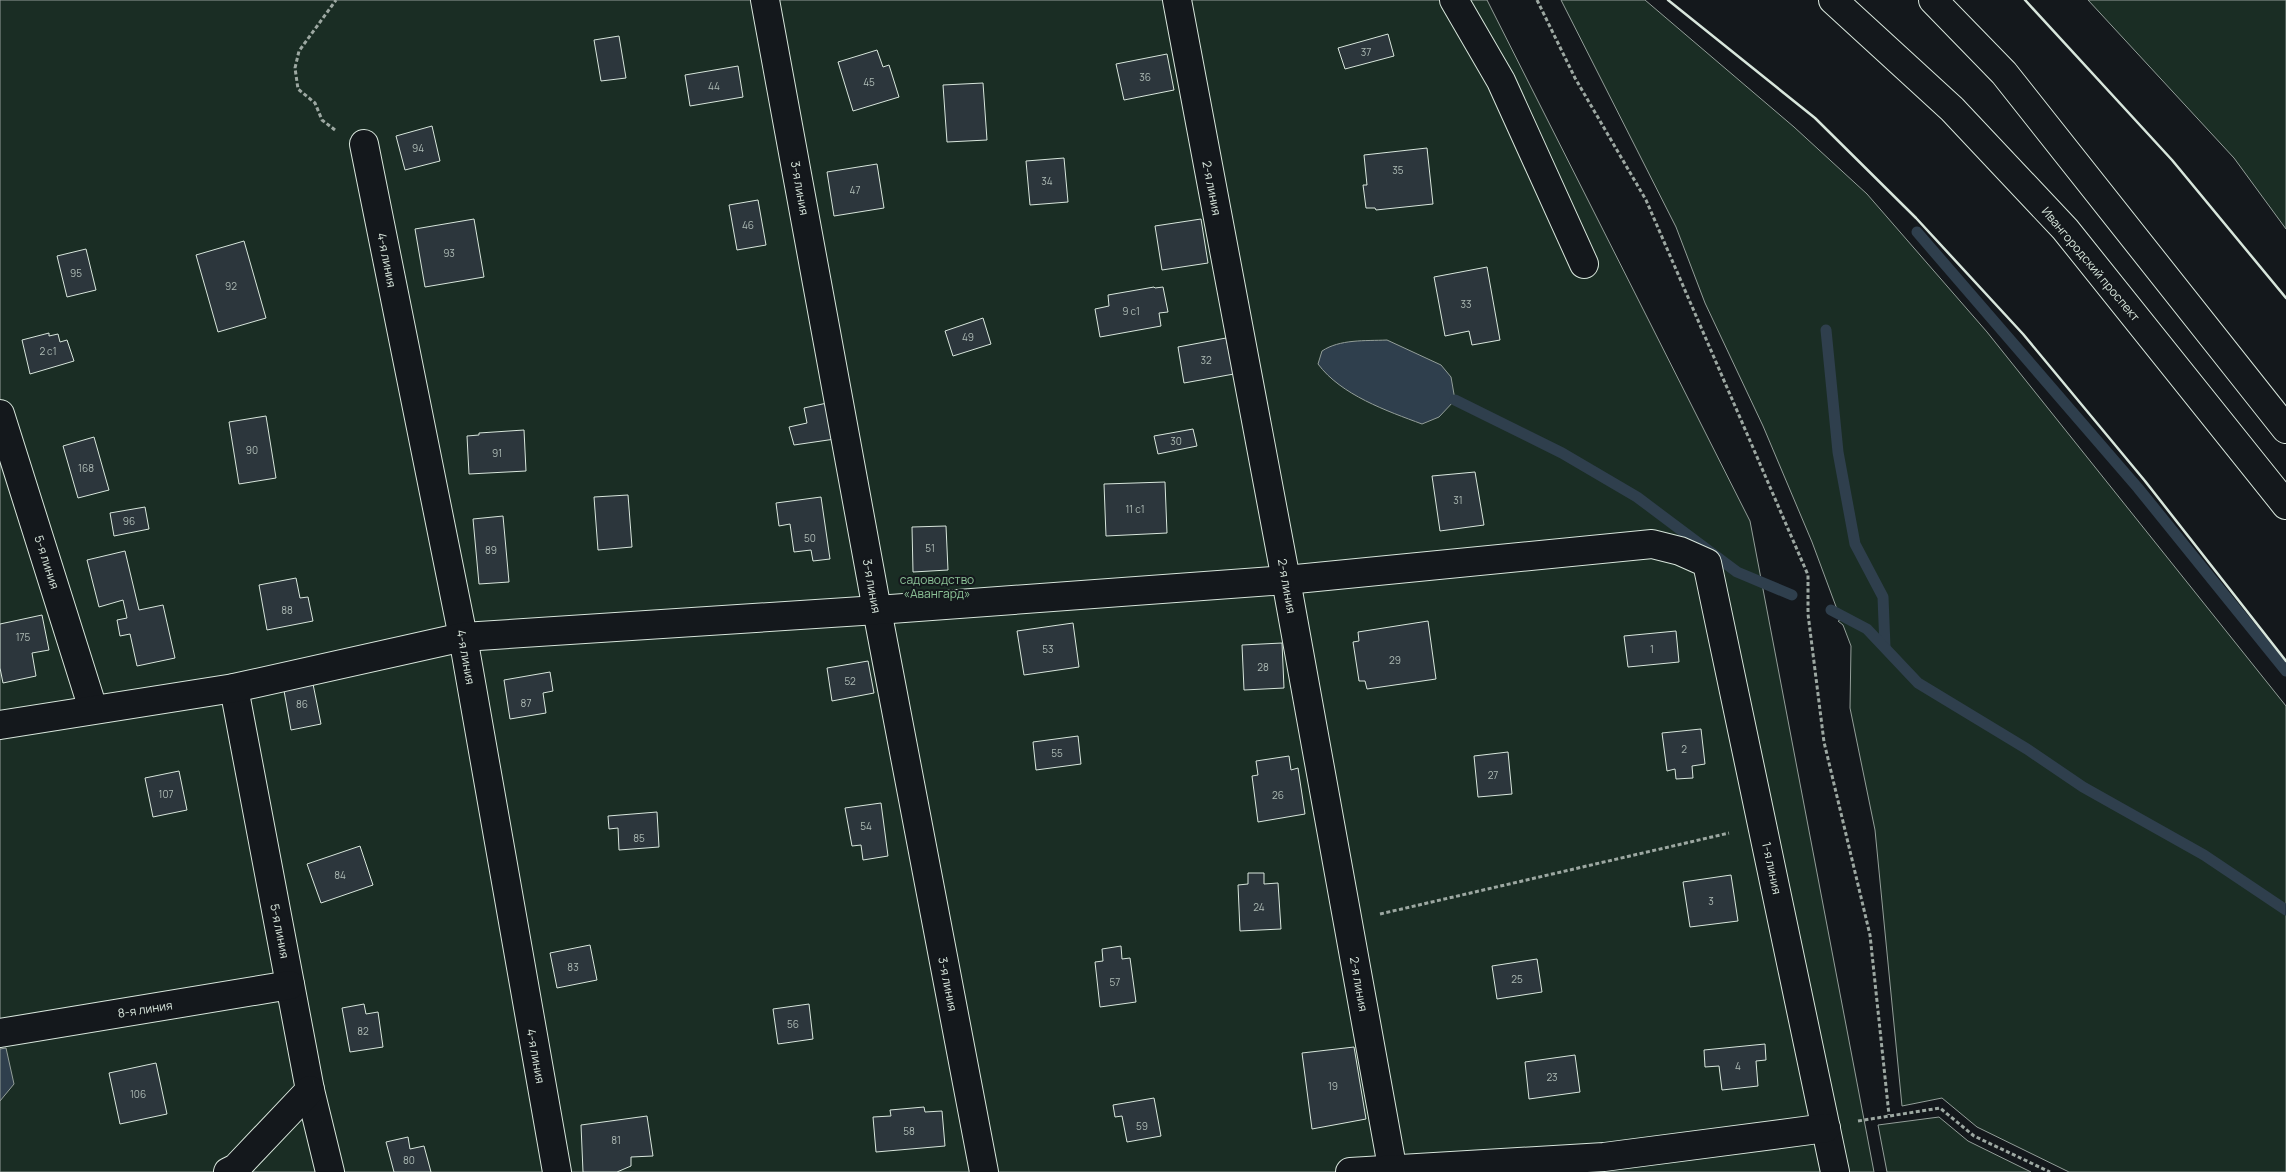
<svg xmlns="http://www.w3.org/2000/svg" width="2286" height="1172" viewBox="0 0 2286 1172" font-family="Manrope,sans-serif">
  <rect width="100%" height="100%" fill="#14181c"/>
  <g fill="#1a2d24" stroke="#939e99">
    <polygon points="0,0 1487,0 1750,521 1874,1172 0,1172"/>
    <polygon points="1561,0 1645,0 1794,127 1867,194 1987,332 2286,706 2286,1172 2069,1172 1977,1127 1942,1098 1902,1106 1875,830 1850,708 1851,646 1843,625 1838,621 1841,620 1812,542 1763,426 1705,303 1676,227"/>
    <polygon points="2088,0 2286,0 2286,229 2234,158"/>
    <polygon points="1939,1117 1968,1141 2031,1172 1887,1172 1878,1125"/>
  </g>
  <g fill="#2f3f4d" stroke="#939e99">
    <path d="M1387,340L1441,365L1451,377L1455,400L1439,417L1422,424C1387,411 1341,395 1318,364L1322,351C1340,339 1365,341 1387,340Z"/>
    <polygon points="6,1048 14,1084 0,1101 0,1049"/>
  </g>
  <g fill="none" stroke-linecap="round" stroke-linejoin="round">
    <g stroke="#2f3f4d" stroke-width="11">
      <polyline points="1917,232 2138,488 2286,671"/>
      <polyline points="1826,330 1838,452 1855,544 1883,597 1885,647"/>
      <polyline points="1455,400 1562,453 1637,497 1737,572 1792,595"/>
      <polyline points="1831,610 1867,629 1918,683 2027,749 2083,787 2204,855 2286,910"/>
    </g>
  </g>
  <g fill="#2c363c" stroke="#d8e6dc">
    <polygon points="1388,34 1394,56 1345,69 1338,48"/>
    <polygon points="619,36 626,78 601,81 594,40"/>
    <polygon points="877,50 883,67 889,65 899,97 853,111 838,62"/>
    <polygon points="1167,54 1174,90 1124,100 1116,64"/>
    <polygon points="738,66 743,97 690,106 685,75"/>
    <polygon points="983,83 987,140 947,142 943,85"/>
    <polygon points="432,126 440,161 405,170 396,136"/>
    <polygon points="1427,148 1433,204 1376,210 1375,208 1366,208 1363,185 1367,185 1364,155"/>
    <polygon points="1064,158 1068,202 1030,205 1026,161"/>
    <polygon points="877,164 884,208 834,216 827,172"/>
    <polygon points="758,200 766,245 737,250 729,205"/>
    <polygon points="474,219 484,277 425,287 415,229"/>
    <polygon points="1201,219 1208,263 1162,270 1155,226"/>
    <polygon points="244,241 266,318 218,332 196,255"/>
    <polygon points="86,249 96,290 67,297 57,256"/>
    <polygon points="1487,267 1500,340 1472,345 1469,331 1445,336 1434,277"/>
    <polygon points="1154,287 1155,288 1163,287 1168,312 1159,313 1161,326 1100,337 1095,309 1109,306 1108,295"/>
    <polygon points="983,318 991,344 953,356 945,331"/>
    <polygon points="49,333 49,336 58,334 60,342 67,340 74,361 30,374 22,340"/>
    <polygon points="1226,338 1234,374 1184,383 1178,347"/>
    <polygon points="827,403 835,439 794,445 789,427 807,423 804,408"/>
    <polygon points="266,416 276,478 239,484 229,422"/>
    <polygon points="1193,429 1197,446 1158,454 1154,436"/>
    <polygon points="524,430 526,471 469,474 467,436 479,435 479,433"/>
    <polygon points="94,437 109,490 78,498 63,446"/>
    <polygon points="1475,472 1484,525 1440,531 1432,476"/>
    <polygon points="1165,482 1167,533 1106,536 1104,484"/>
    <polygon points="628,495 632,547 598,550 594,497"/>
    <polygon points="821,497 830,559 813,561 811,550 794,552 790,524 779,526 776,503"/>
    <polygon points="145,507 149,529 114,536 110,513"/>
    <polygon points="503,516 509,582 479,584 473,519"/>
    <polygon points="946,526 948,570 913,572 912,527"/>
    <polygon points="125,551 139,610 163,605 175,658 137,666 130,634 120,636 117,620 127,618 123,600 99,607 87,560"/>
    <polygon points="296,578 300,598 308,597 313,621 267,630 259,585"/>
    <polygon points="42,615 49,650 32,653 36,676 3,683 0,668 0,624"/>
    <polygon points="1428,621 1436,679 1367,689 1365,681 1359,681 1353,642 1359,641 1358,632"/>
    <polygon points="1073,623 1079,667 1024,675 1017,631"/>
    <polygon points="1676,631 1679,662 1628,667 1624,636"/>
    <polygon points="1282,643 1284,688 1244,690 1242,645"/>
    <polygon points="868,661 874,693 832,701 827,668"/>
    <polygon points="550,672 553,691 543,693 546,713 510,719 504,680"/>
    <polygon points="312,679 321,724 291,730 283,685"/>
    <polygon points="1701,729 1705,764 1692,766 1693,778 1676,779 1675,769 1667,771 1662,733"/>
    <polygon points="1078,736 1081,764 1036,770 1033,742"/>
    <polygon points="1508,752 1512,794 1478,797 1474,756"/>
    <polygon points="1289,756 1291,770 1298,768 1305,814 1258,822 1252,776 1258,775 1256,761"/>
    <polygon points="179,771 187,810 153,817 145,778"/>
    <polygon points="881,803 888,856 863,860 861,845 852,846 845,808"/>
    <polygon points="657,812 659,847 619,850 618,828 609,829 608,816"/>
    <polygon points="360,846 373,885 321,903 307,864"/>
    <polygon points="1248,873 1264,873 1264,884 1278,883 1281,929 1240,931 1238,885 1248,884"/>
    <polygon points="1731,875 1738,921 1690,927 1683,882"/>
    <polygon points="590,945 597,980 557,988 550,953"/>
    <polygon points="1121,946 1122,959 1130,958 1136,1002 1100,1007 1095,962 1103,961 1102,949"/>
    <polygon points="1537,959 1542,992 1497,999 1492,966"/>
    <polygon points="364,1004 366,1014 378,1012 383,1047 350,1052 342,1008"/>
    <polygon points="809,1004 813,1039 778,1044 773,1009"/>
    <polygon points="1765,1044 1766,1060 1756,1061 1758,1086 1722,1090 1719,1066 1705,1067 1704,1050"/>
    <polygon points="1354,1047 1366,1119 1312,1129 1302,1053"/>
    <polygon points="1575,1055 1580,1092 1529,1099 1525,1062"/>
    <polygon points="156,1063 167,1114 120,1124 109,1073"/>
    <polygon points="1154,1098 1161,1136 1127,1142 1122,1116 1115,1117 1113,1105"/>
    <polygon points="924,1107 925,1112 942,1111 945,1146 876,1152 873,1117 891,1116 890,1110"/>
    <polygon points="647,1116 653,1156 631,1157 631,1166 617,1172 583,1172 581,1125"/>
    <polygon points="408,1137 410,1149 424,1146 431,1172 394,1172 386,1142"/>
  </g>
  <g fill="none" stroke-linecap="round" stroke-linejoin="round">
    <g stroke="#d8e6dc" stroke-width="30">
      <g id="minor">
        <polyline points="765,0 877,610 984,1172"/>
        <polyline points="1177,0 1286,580 1393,1172"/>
        <polyline points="1454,0 1501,81 1584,264"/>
        <polyline points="364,144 463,637 557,1172"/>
        <polyline points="0,414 93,709"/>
        <polyline points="234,688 310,1090 330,1172"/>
        <polyline points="0,725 234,688 463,637 877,610 1286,580 1652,544 1680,551 1707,563 1835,1172"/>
        <polyline points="0,1033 290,985"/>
        <polyline points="228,1172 236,1168 310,1090"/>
        <polyline points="1350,1172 1604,1157 1826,1128"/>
      </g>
    </g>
    <g stroke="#d8e6dc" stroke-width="30">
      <g id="highway">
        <polyline points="1833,0 1952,109 2065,229 2286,505"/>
        <polyline points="1933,0 2004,73 2286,429"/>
      </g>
    </g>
    <g stroke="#9da8a2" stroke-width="3" stroke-dasharray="4 2.5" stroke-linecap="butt">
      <polyline points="1537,0 1575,78 1646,200 1808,575 1808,614 1824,742 1870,935 1889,1115"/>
      <polyline points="335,130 322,120 315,103 298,89 295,68 299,51 336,0"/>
      <polyline points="1380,914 1729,833"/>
      <polyline points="1858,1121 1940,1108 1974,1136 2050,1172"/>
    </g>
    <use href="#minor" stroke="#14181c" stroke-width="28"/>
    <use href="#highway" stroke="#14181c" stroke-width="28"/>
    <g stroke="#d8e6dc" stroke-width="2.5">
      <polyline points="1668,0 1815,118 1916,218 2023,334 2145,481 2286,661"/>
      <polyline points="2025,0 2172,160 2286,298"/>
    </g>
  </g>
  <g text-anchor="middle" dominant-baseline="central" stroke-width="4" stroke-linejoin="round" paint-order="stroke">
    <g font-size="10" fill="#adbab4">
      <text x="1366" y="52">37</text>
      <text x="1145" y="77">36</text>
      <text x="869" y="82">45</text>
      <text x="714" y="86">44</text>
      <text x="418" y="148">94</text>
      <text x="1398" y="170">35</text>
      <text x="1047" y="181">34</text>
      <text x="855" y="190">47</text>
      <text x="748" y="225">46</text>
      <text x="449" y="253">93</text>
      <text x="76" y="273">95</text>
      <text x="231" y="286">92</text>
      <text x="1466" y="304">33</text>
      <text x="1131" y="311">9 с1</text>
      <text x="968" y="337">49</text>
      <text x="48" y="351">2 c1</text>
      <text x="1206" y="360">32</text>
      <text x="1176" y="441">30</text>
      <text x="252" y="450">90</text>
      <text x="497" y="453">91</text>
      <text x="86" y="468">168</text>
      <text x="1458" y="500">31</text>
      <text x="1135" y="509">11 с1</text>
      <text x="129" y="521">96</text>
      <text x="810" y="538">50</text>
      <text x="930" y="548">51</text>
      <text x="491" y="550">89</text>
      <text x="287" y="610">88</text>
      <text x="23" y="637">175</text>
      <text x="1048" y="649">53</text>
      <text x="1652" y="649">1</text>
      <text x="1395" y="660">29</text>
      <text x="1263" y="667">28</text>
      <text x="850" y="681">52</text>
      <text x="526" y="703">87</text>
      <text x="302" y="704">86</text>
      <text x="1684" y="749">2</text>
      <text x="1057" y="753">55</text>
      <text x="1493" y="775">27</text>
      <text x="166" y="794">107</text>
      <text x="1278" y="795">26</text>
      <text x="866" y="826">54</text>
      <text x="639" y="838">85</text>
      <text x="340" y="875">84</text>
      <text x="1711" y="901">3</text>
      <text x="1259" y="907">24</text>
      <text x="573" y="967">83</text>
      <text x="1517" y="979">25</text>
      <text x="1115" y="982">57</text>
      <text x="793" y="1024">56</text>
      <text x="363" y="1031">82</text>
      <text x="1738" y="1066">4</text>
      <text x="1552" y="1077">23</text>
      <text x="1333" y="1086">19</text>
      <text x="138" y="1094">106</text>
      <text x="1142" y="1126">59</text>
      <text x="909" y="1131">58</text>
      <text x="616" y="1140">81</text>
      <text x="409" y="1160">80</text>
    </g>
    <g font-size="12" fill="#d8e6dc" stroke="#14181c">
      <text transform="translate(800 188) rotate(80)">3-я линия</text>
      <text transform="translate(1212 188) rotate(79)">2-я линия</text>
      <text transform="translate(387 260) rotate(79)">4-я линия</text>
      <text transform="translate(2091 264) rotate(50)">Ивангородский проспект</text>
      <text transform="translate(47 562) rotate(72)">5-я линия</text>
      <text transform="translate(872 586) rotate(80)">3-я линия</text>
      <text transform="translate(1287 586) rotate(80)">2-я линия</text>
      <text transform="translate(466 657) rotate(80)">4-я линия</text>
      <text transform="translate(1772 868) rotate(78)">1-я линия</text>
      <text transform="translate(280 931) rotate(79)">5-я линия</text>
      <text transform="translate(948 984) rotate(79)">3-я линия</text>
      <text transform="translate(1359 984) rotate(80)">2-я линия</text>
      <text transform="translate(145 1009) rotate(-9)">8-я линия</text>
      <text transform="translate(536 1056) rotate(80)">4-я линия</text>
    </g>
    <g font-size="12" fill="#8ac095" stroke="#14181c">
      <text x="937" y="579">садоводство<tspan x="937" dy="14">«Авангард»</tspan></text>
    </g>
  </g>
</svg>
